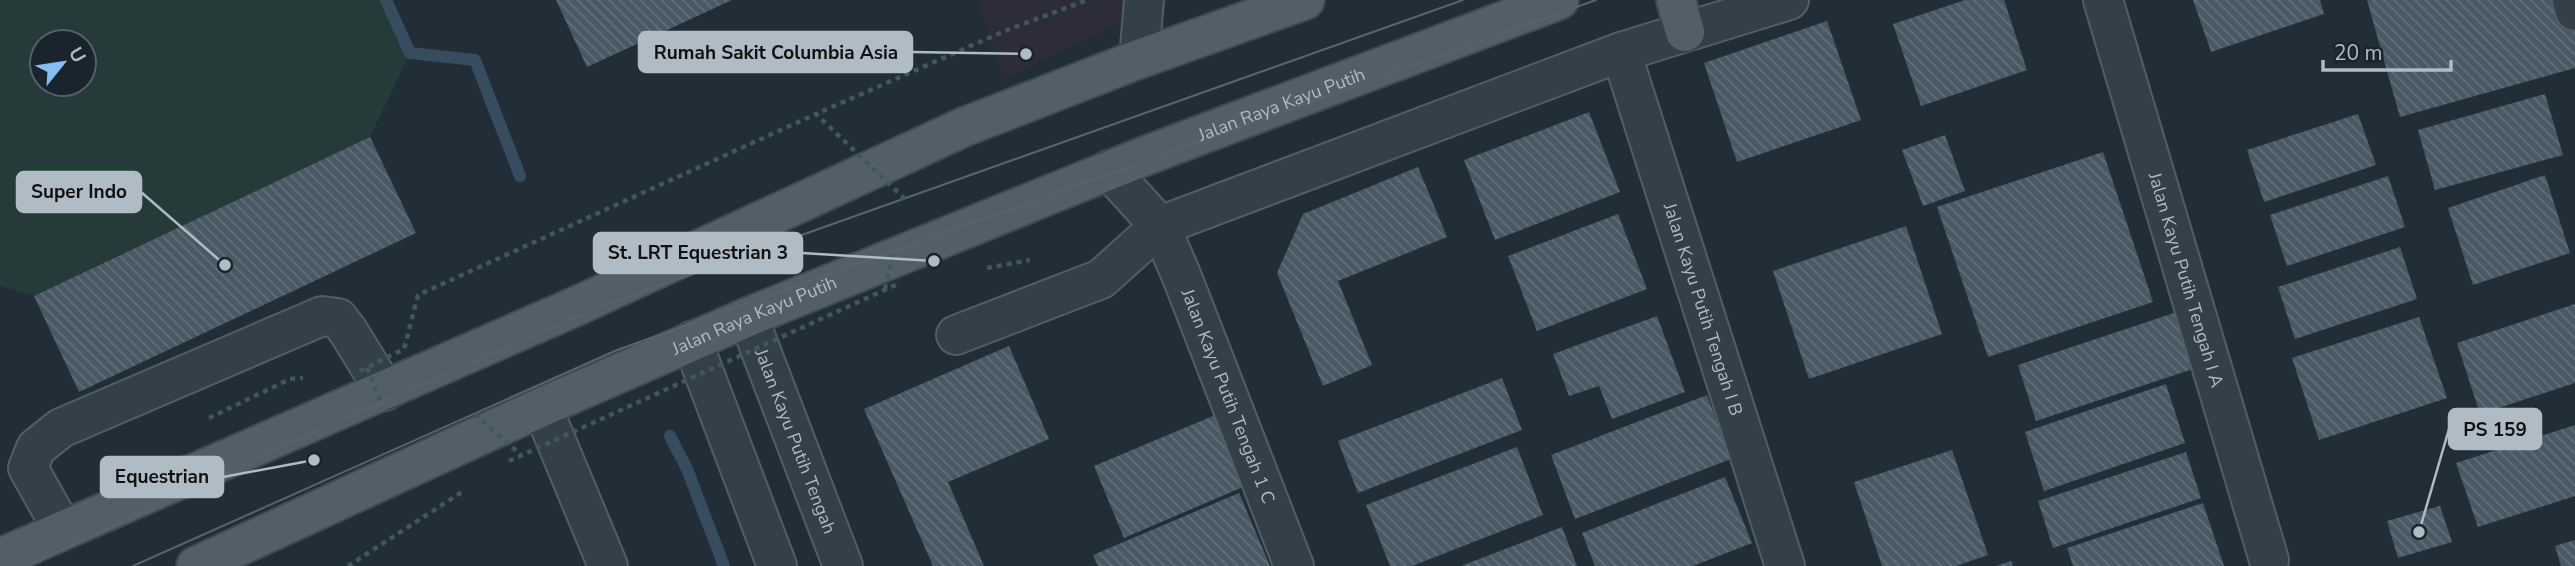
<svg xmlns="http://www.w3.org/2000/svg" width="2575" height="566" viewBox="0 0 2575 566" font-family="'Nunito Sans',sans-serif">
  <defs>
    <pattern id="building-back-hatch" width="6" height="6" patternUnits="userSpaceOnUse" patternTransform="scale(1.75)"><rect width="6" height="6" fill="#495964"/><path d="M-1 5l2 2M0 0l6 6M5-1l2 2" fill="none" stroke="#616f79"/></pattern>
  </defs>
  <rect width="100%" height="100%" fill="#212e38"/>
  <polygon fill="#2c2c3a" points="977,0 1171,0 1003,79"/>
  <path fill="#243b3a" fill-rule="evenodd" d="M0,0H386L410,53L370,137L34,296L0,286ZM42,42H84V84H42Z"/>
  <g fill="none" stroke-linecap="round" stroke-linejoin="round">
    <g stroke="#354d5f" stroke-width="12">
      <polyline points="386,0 410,53 475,60 520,176"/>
      <polyline points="670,436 687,469 724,566"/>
    </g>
  </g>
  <g fill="url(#building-back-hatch)">
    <polygon points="556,0 732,0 587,67"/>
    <polygon points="1965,0 2004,0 2027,70 1921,106 1893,24"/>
    <polygon points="2193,0 2320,0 2324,14 2211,52"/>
    <polygon points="2367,0 2569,0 2575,23 2575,68 2400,117"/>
    <polygon points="1827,21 1861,120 1737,162 1704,63"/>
    <polygon points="2545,94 2563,155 2435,190 2418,130"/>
    <polygon points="1589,112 1620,192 1495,240 1464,160"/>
    <polygon points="2358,114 2376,165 2264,202 2247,150"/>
    <polygon points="1945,135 1965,191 1923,206 1902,150"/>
    <polygon points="370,137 416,233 79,392 34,296"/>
    <polygon points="2103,152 2153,302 1988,357 1937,207"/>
    <polygon points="1418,167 1447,237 1338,281 1372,365 1323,386 1277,273 1303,214"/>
    <polygon points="2545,175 2570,253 2473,285 2448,208"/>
    <polygon points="2388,176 2405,227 2287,266 2270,215"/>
    <polygon points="1618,214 1647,289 1537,331 1508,256"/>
    <polygon points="1906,226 1942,334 1809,379 1773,271"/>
    <polygon points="2400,247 2417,299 2295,339 2278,287"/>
    <polygon points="2575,304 2575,383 2480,414 2457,343"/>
    <polygon points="2174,313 2193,369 2036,421 2018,365"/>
    <polygon points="1657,316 1685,392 1612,419 1599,386 1569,396 1553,354"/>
    <polygon points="2419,317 2447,398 2319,440 2292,358"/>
    <polygon points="1009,346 1049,439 948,482 984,566 933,566 864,409"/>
    <polygon points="1502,378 1522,430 1358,493 1338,441"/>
    <polygon points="2166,384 2185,443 2044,491 2025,432"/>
    <polygon points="1707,395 1731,459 1575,519 1551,455"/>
    <polygon points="1220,413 1250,484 1124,538 1094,466"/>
    <polygon points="2575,425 2575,496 2478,527 2456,463"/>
    <polygon points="1517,447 1543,515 1412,566 1390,566 1366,505"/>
    <polygon points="1952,450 1988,555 1956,566 1882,566 1854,482"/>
    <polygon points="2186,452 2201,498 2053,548 2038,501"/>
    <polygon points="1725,477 1752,543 1693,566 1595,566 1582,533"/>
    <polygon points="1239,493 1270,566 1098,566 1093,555"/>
    <polygon points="2203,503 2224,566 2073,566 2067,548"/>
    <polygon points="2440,506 2452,542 2398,558 2387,521"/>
    <polygon points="1562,527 1577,566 1461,566"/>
    <polygon points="2575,540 2575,566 2561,566 2555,546"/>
    <polygon points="2011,561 2013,566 1996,566"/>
  </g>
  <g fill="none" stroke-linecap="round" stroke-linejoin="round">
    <g stroke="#525e66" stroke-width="42">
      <g id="minor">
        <path id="s1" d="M2103,0L2269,560"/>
        <polyline points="2572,0 2575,11"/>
        <path id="s2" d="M1621,52L1785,566"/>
        <polyline points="1139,59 1144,0"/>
        <path id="s3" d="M1109,170L1160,226L1182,277L1294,566"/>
        <path id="s4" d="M748,317L843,566"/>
        <polyline points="956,335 1101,279 1160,226 1621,52 1789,0"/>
        <polyline points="692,341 777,566"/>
        <polyline points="542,407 608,566"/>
        <polyline points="63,530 28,468 36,448 61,428 322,316 338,318 348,331 385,391"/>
      </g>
    </g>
    <g stroke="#3e4952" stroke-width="42">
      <g id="major">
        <polyline points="1676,0 1685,32"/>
        <polyline points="0,558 579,305 964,127 1139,59 1305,0"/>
        <path id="s5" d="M196,566L542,407L748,317L1150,154L1559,0"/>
      </g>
    </g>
    <g stroke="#425857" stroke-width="4.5" stroke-dasharray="5 5" stroke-linecap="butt">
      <polyline points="987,268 1030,260"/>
      <polyline points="209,418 290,379 303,378"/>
      <polyline points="348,566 462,492"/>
    </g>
    <use href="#minor" stroke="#344049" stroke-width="38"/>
    <use href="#major" stroke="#525f69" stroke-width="38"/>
    <g stroke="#566470" stroke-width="2">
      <polyline points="28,566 300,438 602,306 1463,0"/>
      <polyline points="133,566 617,350 1596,0"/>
    </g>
    <g stroke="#425857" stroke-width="4.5" stroke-dasharray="5 5" stroke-linecap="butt">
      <polyline points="905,199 816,114 1007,30 1087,0"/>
      <polyline points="885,289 894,251"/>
      <polyline points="367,368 381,403"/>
      <polyline points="360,371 404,349 418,295 816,114"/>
      <polyline points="475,414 521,455"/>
      <polyline points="509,461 900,283"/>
    </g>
  </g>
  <g text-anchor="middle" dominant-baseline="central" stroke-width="5" stroke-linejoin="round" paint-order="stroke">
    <g font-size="18" fill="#afbbc5" stroke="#1a242d">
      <text stroke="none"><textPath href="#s5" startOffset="1180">Jalan Raya Kayu Putih</textPath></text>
      <text stroke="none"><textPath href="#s1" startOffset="292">Jalan Kayu Putih Tengah I A</textPath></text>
      <text stroke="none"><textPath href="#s2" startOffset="270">Jalan Kayu Putih Tengah I B</textPath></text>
      <text stroke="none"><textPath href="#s5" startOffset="612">Jalan Raya Kayu Putih</textPath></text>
      <text stroke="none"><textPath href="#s3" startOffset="259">Jalan Kayu Putih Tengah 1 C</textPath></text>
      <text stroke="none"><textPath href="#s4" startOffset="133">Jalan Kayu Putih Tengah</textPath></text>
    </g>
  </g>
  <path fill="none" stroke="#afbbc5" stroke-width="2.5" d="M1026 54L912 52M225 265L141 192M934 261L802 253M2419 532L2449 429M314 460L223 477"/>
  <g fill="#afbbc5" stroke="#1a242d" stroke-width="2.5">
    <circle cx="1026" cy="54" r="7"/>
    <circle cx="225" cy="265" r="7"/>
    <circle cx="934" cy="261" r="7"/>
    <circle cx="2419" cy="532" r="7"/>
    <circle cx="314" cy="460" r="7"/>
  </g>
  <g fill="#afbbc5" stroke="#afbbc5" stroke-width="2.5">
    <rect x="639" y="32" width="273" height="40" rx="7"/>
    <rect x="17" y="172" width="124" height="40" rx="7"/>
    <rect x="594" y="233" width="208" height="40" rx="7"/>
    <rect x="2449" y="409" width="92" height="40" rx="7"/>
    <rect x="101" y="457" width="122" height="40" rx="7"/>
  </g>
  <g font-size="19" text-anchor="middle" font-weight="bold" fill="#111">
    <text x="776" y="59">Rumah Sakit Columbia Asia</text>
    <text x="79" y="198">Super Indo</text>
    <text x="698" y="259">St. LRT Equestrian 3</text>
    <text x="2495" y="436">PS 159</text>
    <text x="162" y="483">Equestrian</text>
  </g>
  <g transform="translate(63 63) rotate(60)"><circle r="33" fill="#1a242d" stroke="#56606a" stroke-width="2"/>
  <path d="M0-5L12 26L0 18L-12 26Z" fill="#82bff7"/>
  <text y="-10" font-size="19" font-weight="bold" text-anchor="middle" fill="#afbbc5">U</text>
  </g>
  <path d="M2323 60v10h128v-10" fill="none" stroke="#afbbc5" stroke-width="3.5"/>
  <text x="2334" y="60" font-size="21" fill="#afbbc5" stroke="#1a242d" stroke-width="5" paint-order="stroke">20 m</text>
</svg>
